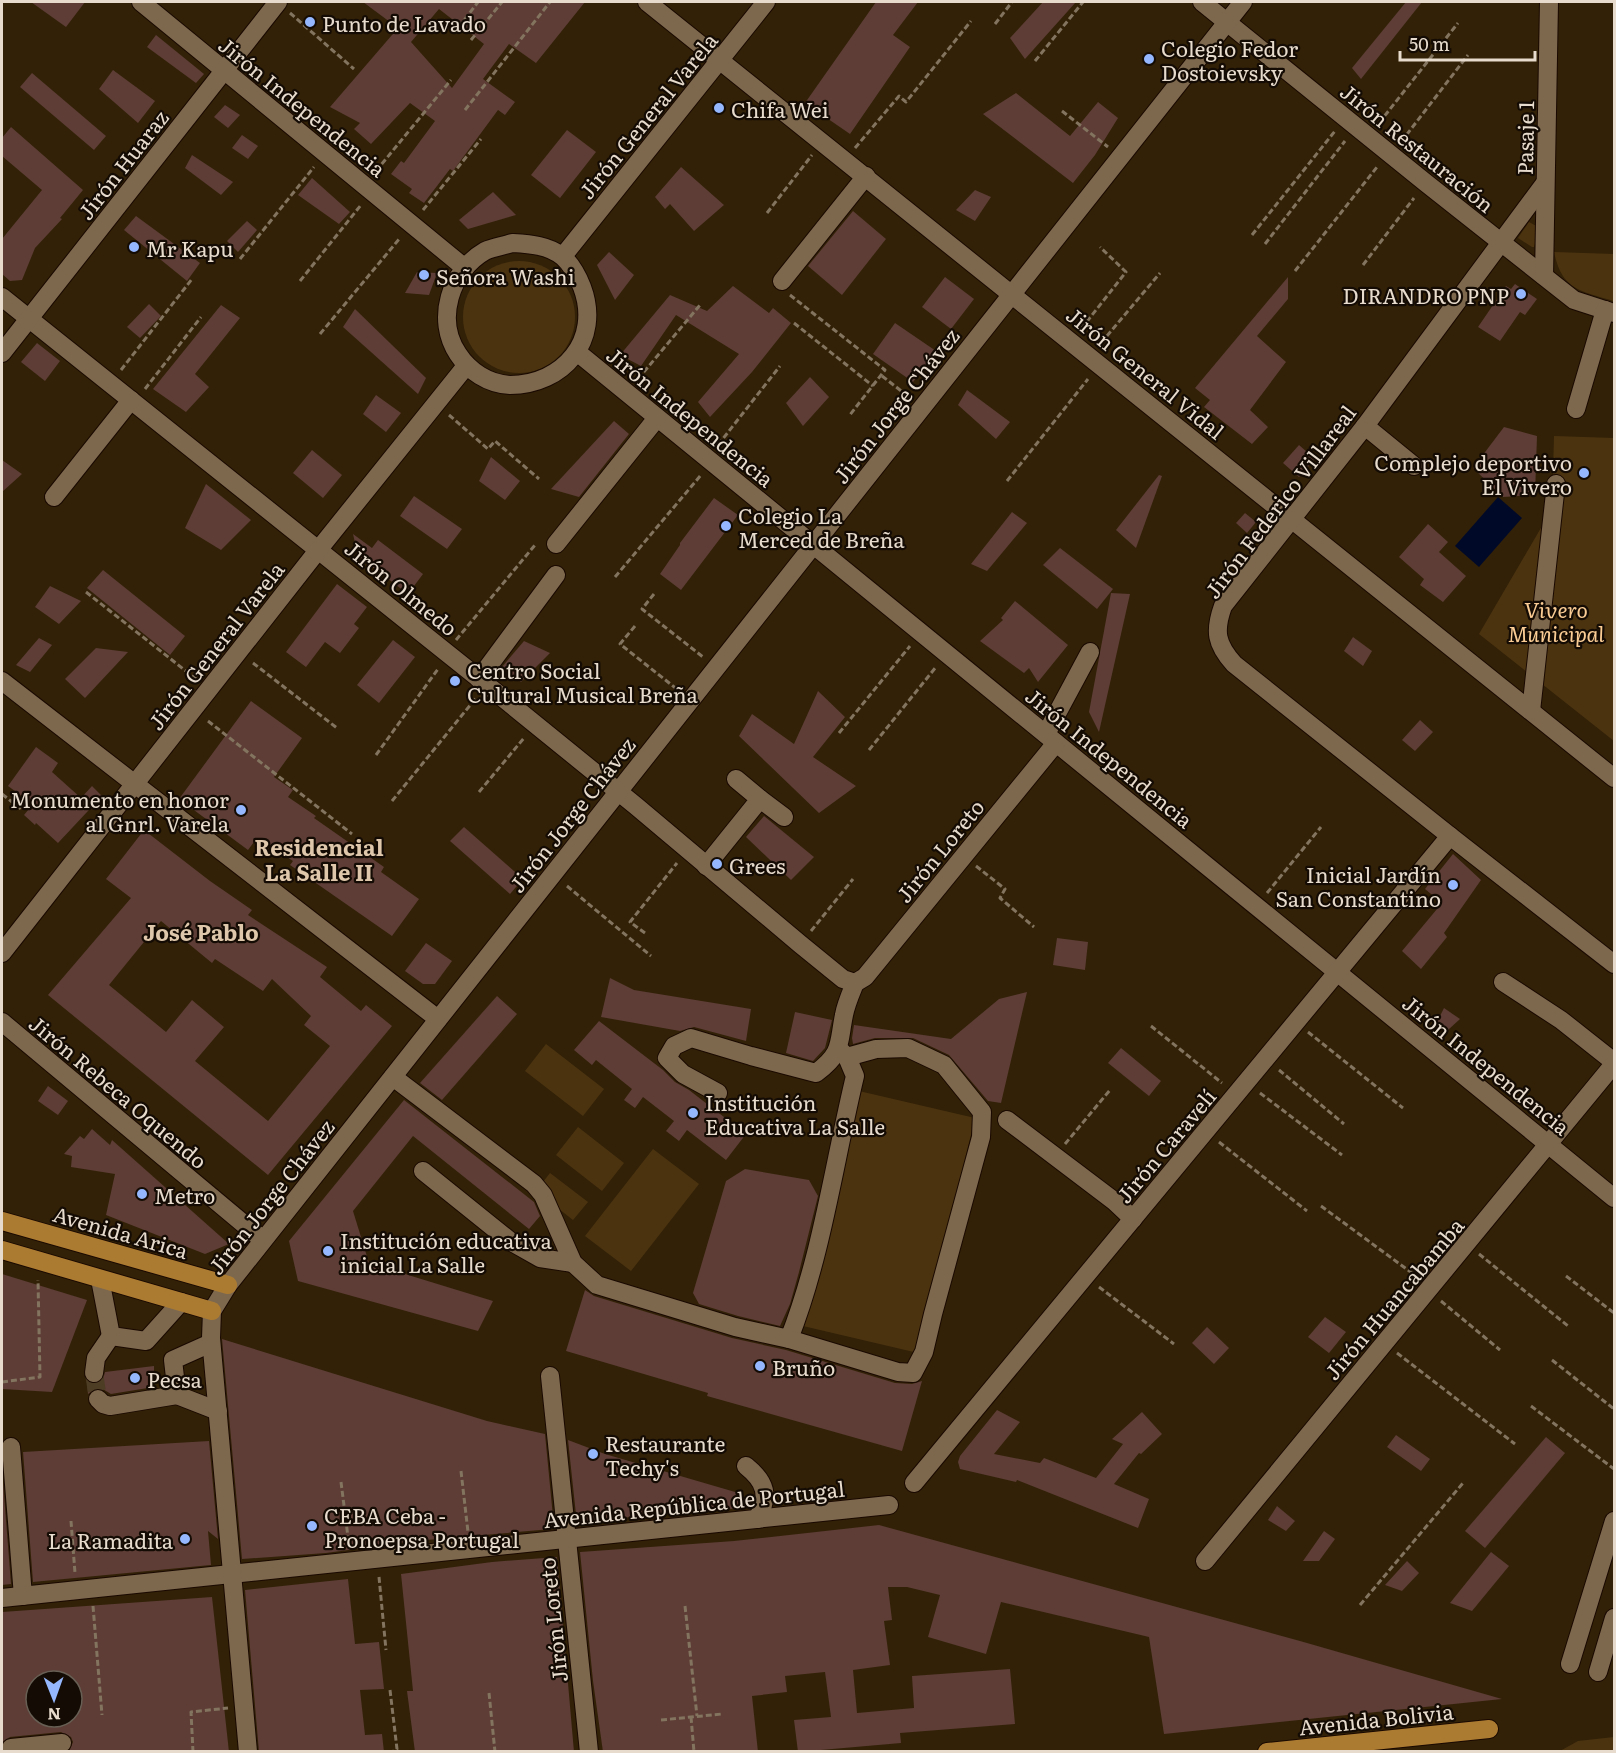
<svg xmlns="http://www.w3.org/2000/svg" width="1616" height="1753" viewBox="0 0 1616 1753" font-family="Literata,serif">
  <rect width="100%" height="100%" fill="#322107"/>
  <g fill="#4b3310">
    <polygon points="1529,222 1538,227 1539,230 1534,247 1532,247 1518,238"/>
    <path d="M1554,252L1614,254V301C1580,291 1562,290 1554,252Z"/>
    <circle cx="519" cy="317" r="56"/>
    <polygon points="1554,436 1614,438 1614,741 1479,634 1552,509"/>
    <polygon points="546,1044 604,1089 583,1116 525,1071"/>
    <polygon points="859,1091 975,1118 918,1353 803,1326"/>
    <polygon points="578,1127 624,1163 602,1191 556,1155"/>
    <polygon points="653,1149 699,1184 631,1271 585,1236"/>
    <polygon points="550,1173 588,1202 573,1220 536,1191"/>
    <polygon points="1614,1737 1614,1751 1560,1751 1578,1741"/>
  </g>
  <polygon fill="#000928" points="1498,497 1522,518 1479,567 1455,546"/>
  <g fill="#5d3d36" fill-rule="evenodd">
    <polygon points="31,2 85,2 66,27"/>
    <path d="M363,2H585L536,63L509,44L483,79L515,102L505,115L498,110L453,171L450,169L424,203L409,193L412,189L391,174L401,161L404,163L435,121L410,103L371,144L354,129L360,123L330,107L398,28ZM439,9L484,44L452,88L411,42Z"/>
    <polygon points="876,2 918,2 893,35 910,47 850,134 805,103"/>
    <polygon points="1043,2 1076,2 1025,59 1010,38"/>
    <polygon points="1406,2 1422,2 1361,79 1352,68"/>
    <polygon points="156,35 204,74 196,83 147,47"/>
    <polygon points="113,70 155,101 138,123 99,89"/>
    <polygon points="32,73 106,136 94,150 20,87"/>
    <polygon points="1016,93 1070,136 1098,102 1118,118 1095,155 1073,183 983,114"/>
    <polygon points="225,105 240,115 228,128 214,117"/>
    <polygon points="11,127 83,190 60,218 62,219 35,248 22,280 10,281 2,274 2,239 42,190 2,156 2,138"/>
    <polygon points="567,130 596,152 560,198 531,175"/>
    <polygon points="242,135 258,146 248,159 232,148"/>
    <polygon points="192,155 233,182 221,195 185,168"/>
    <polygon points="681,167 724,205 694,231 670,204 665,209 655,197"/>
    <polygon points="312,178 350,212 339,224 298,195"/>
    <polygon points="975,190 991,197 975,221 956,210"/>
    <polygon points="493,192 516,215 468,229 459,220"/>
    <polygon points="853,211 886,239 842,295 808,266"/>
    <polygon points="136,216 200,263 187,281 124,230"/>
    <polygon points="247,221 257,230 238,252 227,241"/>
    <polygon points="609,252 634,275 615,300 597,265"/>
    <polygon points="417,272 437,273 429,295 405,293"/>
    <polygon points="945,277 974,299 951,329 922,307"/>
    <polygon points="1288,277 1288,299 1257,336 1286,362 1250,410 1268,427 1252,444 1204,407 1210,400 1195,388"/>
    <polygon points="1515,284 1537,299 1525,315 1520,312 1500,341 1478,327 1506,286 1511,289"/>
    <polygon points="733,286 769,313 773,308 791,323 752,372 710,417 698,402 739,354 676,315 641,366 620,355 670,295 707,311"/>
    <polygon points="149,304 161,316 140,338 127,327"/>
    <polygon points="221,305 240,318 195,374 209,387 186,412 153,389"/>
    <polygon points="355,309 426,378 418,394 343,327"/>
    <polygon points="895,323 936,351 913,382 873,354"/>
    <polygon points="37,343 60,361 45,381 21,362"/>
    <polygon points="810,377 829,397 803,426 786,403"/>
    <polygon points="967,390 1010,422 996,439 958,405"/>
    <polygon points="376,395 401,413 386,432 363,414"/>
    <polygon points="614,421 629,434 579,497 551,489"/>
    <polygon points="1504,427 1537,436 1535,495 1503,497 1473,468"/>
    <polygon points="1299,445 1315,459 1299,477 1283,463"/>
    <polygon points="312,450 342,475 323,498 293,473"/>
    <polygon points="491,457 520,481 505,500 479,481"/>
    <polygon points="2,460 22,474 2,492"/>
    <polygon points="1159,475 1162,476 1136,548 1116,530"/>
    <polygon points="206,484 251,520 221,550 185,528"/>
    <polygon points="414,496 462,529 447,549 400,516"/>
    <polygon points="714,498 738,515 681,590 660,574 680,545 680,543"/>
    <polygon points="1012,512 1027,523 987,571 971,564"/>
    <polygon points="1245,513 1256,522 1247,533 1236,523"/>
    <polygon points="1428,524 1448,542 1439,552 1466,576 1443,602 1420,585 1424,579 1399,557"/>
    <polygon points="353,534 372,548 378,540 423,574 408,594 358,556"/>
    <polygon points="1060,548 1113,589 1097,609 1043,565"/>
    <polygon points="103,570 185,636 170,655 87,588"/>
    <polygon points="337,584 367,607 354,624 359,628 340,653 325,642 306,667 286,652"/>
    <polygon points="50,586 81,601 59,624 35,607"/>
    <polygon points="1111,593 1130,594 1099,732 1089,712"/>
    <polygon points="1015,601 1068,645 1038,682 1029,668 1024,673 980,641 1003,620 1001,618"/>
    <polygon points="1353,637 1372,651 1363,666 1344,651"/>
    <polygon points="39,638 52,645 30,672 16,665"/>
    <polygon points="393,640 415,657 379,703 357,685"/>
    <polygon points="524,641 550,653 521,682 501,668"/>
    <polygon points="96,648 128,652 85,698 65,679"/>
    <polygon points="818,691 845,717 813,757 856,786 819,813 739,736 752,714 794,744"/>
    <polygon points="251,701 302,738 274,777 293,790 288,797 316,816 314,818 384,867 381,872 419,899 392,936 290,865 293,861 257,838 248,850 179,799"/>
    <polygon points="1420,720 1433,732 1415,751 1402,740"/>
    <polygon points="36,747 58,763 52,772 81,798 92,786 102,796 58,843 36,823 35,825 24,815 33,804 8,786"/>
    <polygon points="764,816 814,857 791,880 746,837"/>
    <polygon points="464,827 523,879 510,894 450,841"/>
    <path d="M144,830L210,881L252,910L248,915L327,967L320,977L361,1011L366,1005L392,1026L268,1175L48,995L131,898L106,879ZM161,921L212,963L215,959L263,991L272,979L311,1016L304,1025L330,1046L268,1121L195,1061L224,1027L192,1000L166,1032L109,985Z"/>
    <polygon points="1453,854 1481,880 1444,933 1447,937 1421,969 1402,951 1442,903 1425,889"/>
    <polygon points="1057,938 1088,942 1085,970 1053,965"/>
    <polygon points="426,943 452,961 435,984 423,984 405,971"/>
    <polygon points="610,978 634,990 751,1009 746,1041 694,1027 680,1031 601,1017"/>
    <polygon points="1027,992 1001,1103 988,1101 949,1055 913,1038 875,1038 853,1044 852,1038 854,1025 951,1039 999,999"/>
    <polygon points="497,996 517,1014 442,1100 420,1083"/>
    <polygon points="1444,1008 1460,1019 1448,1030 1437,1022"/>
    <polygon points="795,1012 832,1020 825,1048 813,1061 786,1053"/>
    <polygon points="599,1021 663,1070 675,1082 689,1090 746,1134 726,1160 687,1130 679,1141 666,1131 674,1121 643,1097 635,1108 624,1100 632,1089 596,1060 592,1065 574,1050"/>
    <polygon points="1121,1048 1161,1081 1149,1096 1108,1063"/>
    <polygon points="48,1086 68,1101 58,1115 38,1101"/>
    <polygon points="404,1100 534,1202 540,1216 529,1229 413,1136 353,1211 369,1263 493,1301 478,1331 298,1281 289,1241"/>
    <polygon points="92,1129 110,1145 112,1140 229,1244 205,1254 106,1215 115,1174 71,1167 72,1156 64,1154 80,1136 84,1139"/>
    <polygon points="745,1169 809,1180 818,1196 799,1272 790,1304 780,1326 738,1316 699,1304 693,1293 726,1181"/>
    <polygon points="2,1274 87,1300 52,1392 2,1389"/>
    <polygon points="585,1290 594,1296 732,1338 786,1350 895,1383 912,1384 922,1381 902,1451 707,1396 708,1393 566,1351"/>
    <polygon points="1325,1317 1346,1332 1329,1353 1308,1337"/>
    <polygon points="1207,1327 1229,1348 1214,1364 1192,1343"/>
    <polygon points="222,1339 487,1421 545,1434 554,1527 551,1527 552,1529 415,1541 326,1553 242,1559"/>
    <polygon points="154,1366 154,1387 111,1394 101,1388 96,1388 88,1394 87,1382 93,1384 99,1383 103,1379 105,1372"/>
    <polygon points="997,1410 1020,1422 994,1454 1040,1463 1044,1458 1096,1478 1123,1444 1112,1439 1142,1412 1162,1434 1141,1454 1139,1453 1114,1484 1149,1499 1138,1528 1017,1480 1016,1482 960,1469 958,1462 960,1456"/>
    <polygon points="1396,1435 1430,1459 1421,1471 1387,1447"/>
    <polygon points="1546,1437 1565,1453 1485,1548 1465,1531"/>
    <polygon points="568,1440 605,1454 742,1494 742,1508 645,1515 577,1524"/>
    <polygon points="209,1441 218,1539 208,1531 211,1565 33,1582 23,1452"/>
    <polygon points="2,1469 11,1584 2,1585"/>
    <polygon points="1277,1506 1295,1521 1286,1531 1268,1520"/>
    <polygon points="879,1525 1300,1641 1502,1699 1164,1734 1149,1637 1001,1602 986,1654 928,1637 940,1595 907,1587 888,1587 892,1620 884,1621 890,1665 853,1670 857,1713 914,1708 912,1676 1010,1669 1015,1724 900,1733 901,1743 798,1752 794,1720 831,1717 825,1672 785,1676 787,1692 752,1696 758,1752 603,1752 593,1681 580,1552 734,1541"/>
    <polygon points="1324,1531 1335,1539 1319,1561 1303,1561"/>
    <polygon points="1491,1552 1509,1566 1472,1611 1450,1603"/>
    <polygon points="557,1557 574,1752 415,1752 407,1691 413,1691 401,1574 492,1562"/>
    <polygon points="1407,1561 1419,1573 1402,1591 1385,1585"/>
    <polygon points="348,1579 355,1644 379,1642 384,1689 360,1690 365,1735 382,1734 384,1752 259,1752 245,1590"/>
    <path d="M212,1597L229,1752H69L73,1742L71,1737L61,1732L10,1737L2,1742V1612ZM36,1681H72V1717H36Z"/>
  </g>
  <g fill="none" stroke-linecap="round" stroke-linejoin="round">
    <polyline stroke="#4d3d25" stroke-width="18" stroke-dasharray="18 9" stroke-linecap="butt" points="94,1373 98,1399"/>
    <g stroke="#1a0900" stroke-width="20">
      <g id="minor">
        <polyline points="141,2 465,268"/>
        <polyline points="647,2 1614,778"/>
        <polyline points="1202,2 1426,183 1574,300 1614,313"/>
        <path d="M1545,183L1365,426L1223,606C1214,631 1216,644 1234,664L1450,836L1614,964"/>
        <path d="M512,243C529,244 549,245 563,257C572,265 578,277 582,287C602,340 563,385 510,385C488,384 469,371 458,354C435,320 450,271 485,251C493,247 503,246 512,243Z"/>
        <polyline points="563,256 766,2"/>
        <polyline points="1544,276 1549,2"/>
        <polyline points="782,281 866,176"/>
        <polyline points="2,297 487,685 636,806 800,944 843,979 855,983"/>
        <polyline points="577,352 1614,1198"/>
        <polyline points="2,353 278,2"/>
        <polyline points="1576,409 1605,310"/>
        <polyline points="1365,426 1414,466"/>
        <polyline points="54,497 131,400"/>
        <polyline points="556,544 657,418"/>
        <polyline points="479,679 556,575"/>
        <polyline points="2,681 438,1019"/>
        <polyline points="1531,711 1556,484"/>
        <polyline points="1046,734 1090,652"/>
        <polyline points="760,799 784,817"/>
        <polyline points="706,866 760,799 736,779"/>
        <polyline points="2,953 319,549 466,366"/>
        <polyline points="1503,982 1561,1020 1614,1062"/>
        <polyline points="855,983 865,977 1056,743"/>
        <polyline points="2,1022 263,1240"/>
        <path d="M393,1077L534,1184L543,1195L573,1263L597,1285L735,1327L789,1339C822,1255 834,1163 855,1076L847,1057L839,1049"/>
        <path d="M718,1093L683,1074L667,1058L674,1046L691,1038L751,1056L816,1073C843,1053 838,1044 844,1015C846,1004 851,993 855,983"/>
        <polyline points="1007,1120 1114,1201 1133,1219"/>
        <polyline points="423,1171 510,1241 540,1258 573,1263"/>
        <polyline points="100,1279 111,1336 146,1341 181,1302"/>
        <polyline points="789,1339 898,1372 913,1373 924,1352 933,1314 981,1137 982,1112 944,1065 908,1048 876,1049 847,1057"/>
        <polyline points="211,1343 173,1360 177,1395 218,1411"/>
        <polyline points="94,1373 96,1358 111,1336"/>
        <polyline points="550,1376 589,1752"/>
        <polyline points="98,1399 103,1404 110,1406 177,1395"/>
        <polyline points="11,1447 23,1596"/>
        <path d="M746,1466C766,1482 770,1496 757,1519"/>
        <polyline points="914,1483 1450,836"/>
        <polyline points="1205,1561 1614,1064"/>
        <polyline points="2,1598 889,1505"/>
        <polyline points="1570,1664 1614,1521"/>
        <polyline points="1598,1672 1614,1618"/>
        <polyline points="11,1748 62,1743"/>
        <polyline points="248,1752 211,1338 212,1311 228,1285 1243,2"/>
      </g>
    </g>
    <g stroke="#1a0900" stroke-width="20">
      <g id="major">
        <polyline points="2,1221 228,1285"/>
        <polyline points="2,1250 212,1311"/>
        <polyline points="1267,1752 1489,1729"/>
      </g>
    </g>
    <g stroke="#83745f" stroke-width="3" stroke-dasharray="6 3" stroke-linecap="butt">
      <polyline points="290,13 354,69"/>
      <polyline points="995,24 1012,2"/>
      <polyline points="459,27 478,2"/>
      <polyline points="471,40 502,2"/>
      <polyline points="1035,61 1083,2"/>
      <polyline points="465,110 550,2"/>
      <polyline points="1062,111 1108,147"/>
      <polyline points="1379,123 1458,23"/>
      <polyline points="1401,142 1468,55"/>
      <polyline points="855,148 899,96 906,102 971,21"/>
      <polyline points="376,171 451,80"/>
      <polyline points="423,210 481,139"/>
      <polyline points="767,213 812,155"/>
      <polyline points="1252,235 1335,131"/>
      <polyline points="1265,244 1345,141"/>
      <polyline points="240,259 314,167"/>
      <polyline points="1363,265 1414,198"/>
      <polyline points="1295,271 1377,167"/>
      <polyline points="300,281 361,205"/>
      <polyline points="790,295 885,370 849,416"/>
      <polyline points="794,323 873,386"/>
      <polyline points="1081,329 1126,272 1100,247"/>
      <polyline points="320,334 400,238"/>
      <polyline points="1101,343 1160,273"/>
      <polyline points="121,370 192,279"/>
      <polyline points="882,376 909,397"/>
      <polyline points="638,379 700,305"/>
      <polyline points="145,389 201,317"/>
      <polyline points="449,415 488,449 495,441 539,479"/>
      <polyline points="718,445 780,366"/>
      <polyline points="1007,481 1088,379"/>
      <polyline points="615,577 701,475"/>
      <polyline points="86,592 196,679"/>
      <polyline points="654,594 642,609 703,657"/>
      <polyline points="635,626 620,644 678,690"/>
      <polyline points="456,640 535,545"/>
      <polyline points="253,663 337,728"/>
      <polyline points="208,721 352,834"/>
      <polyline points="839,733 910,646"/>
      <polyline points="869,750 936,667"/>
      <polyline points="376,755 438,669"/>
      <polyline points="479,792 524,738"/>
      <polyline points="2,794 21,809"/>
      <polyline points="392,801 476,698"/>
      <polyline points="976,866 1005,889 1000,898 1034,927"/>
      <polyline points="567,886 651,956"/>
      <polyline points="1267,893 1321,827"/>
      <polyline points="811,931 853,879"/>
      <polyline points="645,933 630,922 677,863"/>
      <polyline points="1151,1026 1222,1083"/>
      <polyline points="1308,1032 1403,1108"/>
      <polyline points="1279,1070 1344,1124"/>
      <polyline points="1260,1093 1342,1155"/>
      <polyline points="1219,1142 1307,1211"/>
      <polyline points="1065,1144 1110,1090"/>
      <polyline points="1321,1206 1416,1276"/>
      <polyline points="1479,1254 1568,1326"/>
      <polyline points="1566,1276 1614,1313"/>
      <polyline points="1099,1287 1174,1344"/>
      <polyline points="1441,1301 1500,1350"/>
      <polyline points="1397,1353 1515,1444"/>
      <polyline points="1552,1360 1614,1409"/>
      <polyline points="2,1382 40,1377 38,1280"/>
      <polyline points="1531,1406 1614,1469"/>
      <polyline points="461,1471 468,1532"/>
      <polyline points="341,1482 349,1545"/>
      <polyline points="71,1521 75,1573"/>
      <polyline points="379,1577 386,1650"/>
      <polyline points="1360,1605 1463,1483"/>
      <polyline points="93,1606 102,1715"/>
      <polyline points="685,1606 697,1716"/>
      <polyline points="390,1690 397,1749 392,1752"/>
      <polyline points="489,1693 495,1752"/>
      <polyline points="691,1717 694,1752"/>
      <polyline points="661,1720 722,1714"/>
      <polyline points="193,1752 191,1712 228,1708"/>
    </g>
    <use href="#minor" stroke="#7d684e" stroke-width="18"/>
    <use href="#major" stroke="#ac7b32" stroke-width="18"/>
  </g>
  <g fill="#94b7fd" stroke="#140c04" stroke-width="2">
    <circle cx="310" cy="22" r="6"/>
    <circle cx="1149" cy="59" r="6"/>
    <circle cx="719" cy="108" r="6"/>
    <circle cx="134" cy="247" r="6"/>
    <circle cx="424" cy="275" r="6"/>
    <circle cx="1521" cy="294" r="6"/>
    <circle cx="1584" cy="473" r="6"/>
    <circle cx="726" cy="526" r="6"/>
    <circle cx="455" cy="681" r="6"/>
    <circle cx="241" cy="810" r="6"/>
    <circle cx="717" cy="864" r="6"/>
    <circle cx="1453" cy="885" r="6"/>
    <circle cx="693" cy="1113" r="6"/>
    <circle cx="142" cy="1194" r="6"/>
    <circle cx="328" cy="1251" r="6"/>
    <circle cx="760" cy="1366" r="6"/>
    <circle cx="135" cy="1378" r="6"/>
    <circle cx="593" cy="1454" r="6"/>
    <circle cx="312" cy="1526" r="6"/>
    <circle cx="185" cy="1539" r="6"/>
  </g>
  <g text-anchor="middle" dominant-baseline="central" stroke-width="4.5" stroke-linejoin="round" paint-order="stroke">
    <g font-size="21" fill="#e7dbcd" stroke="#140c04" text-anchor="start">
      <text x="322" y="22">Punto de Lavado</text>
      <text x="1161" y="47">Colegio Fedor<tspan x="1161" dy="24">Dostoievsky</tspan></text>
      <text x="731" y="108">Chifa Wei</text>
      <text x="146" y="247">Mr Kapu</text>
      <text x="436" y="275">Señora Washi</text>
      <text x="1509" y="294" text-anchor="end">DIRANDRO PNP</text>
      <text x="1572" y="461" text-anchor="end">Complejo deportivo<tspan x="1572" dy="24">El Vivero</tspan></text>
      <text x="738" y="514">Colegio La<tspan x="738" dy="24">Merced de Breña</tspan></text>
      <text x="467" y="669">Centro Social<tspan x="467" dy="24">Cultural Musical Breña</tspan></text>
      <text x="229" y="798" text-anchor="end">Monumento en honor<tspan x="229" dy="24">al Gnrl. Varela</tspan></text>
      <text x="729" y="864">Grees</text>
      <text x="1441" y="873" text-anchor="end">Inicial Jardín<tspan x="1441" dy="24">San Constantino</tspan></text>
      <text x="705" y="1101">Institución<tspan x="705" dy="24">Educativa La Salle</tspan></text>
      <text x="154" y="1194">Metro</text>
      <text x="340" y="1239">Institución educativa<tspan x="340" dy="24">inicial La Salle</tspan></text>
      <text x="772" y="1366">Bruño</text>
      <text x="147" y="1378">Pecsa</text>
      <text x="605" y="1442">Restaurante<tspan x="605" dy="24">Techy's</tspan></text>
      <text x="324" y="1514">CEBA Ceba -<tspan x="324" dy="24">Pronoepsa Portugal</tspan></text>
      <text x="173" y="1539" text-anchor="end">La Ramadita</text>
    </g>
    <g font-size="21" fill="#e7dbcd" stroke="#140c04">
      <text transform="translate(303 106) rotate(39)">Jirón Independencia</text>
      <text transform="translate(647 115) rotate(-51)">Jirón General Varela</text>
      <text transform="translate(1524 138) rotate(-89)">Pasaje 1</text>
      <text transform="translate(1418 147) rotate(39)">Jirón Restauración</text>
      <text transform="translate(122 164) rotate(-52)">Jirón Huaraz</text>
      <text transform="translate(1146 372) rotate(39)">Jirón General Vidal</text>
      <text transform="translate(895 405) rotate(-52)">Jirón Jorge Chávez</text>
      <text transform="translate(691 416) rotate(39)">Jirón Independencia</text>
      <text transform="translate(1279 501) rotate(-53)">Jirón Federico Villareal</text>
      <text transform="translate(402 587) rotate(39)">Jirón Olmedo</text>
      <text transform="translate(215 645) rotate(-52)">Jirón General Varela</text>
      <text transform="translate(1110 757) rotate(39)">Jirón Independencia</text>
      <text transform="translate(571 814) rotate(-52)">Jirón Jorge Chávez</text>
      <text transform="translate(939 850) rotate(-51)">Jirón Loreto</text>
      <text transform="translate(1487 1064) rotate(39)">Jirón Independencia</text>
      <text transform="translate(119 1091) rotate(40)">Jirón Rebeca Oquendo</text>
      <text transform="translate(1165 1145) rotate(-50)">Jirón Caravelí</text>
      <text transform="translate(270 1196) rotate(-52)">Jirón Jorge Chávez</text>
      <text transform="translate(121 1231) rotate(16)">Avenida Arica</text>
      <text transform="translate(1393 1298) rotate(-50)">Jirón Huancabamba</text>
      <text transform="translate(694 1503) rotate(-6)">Avenida República de Portugal</text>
      <text transform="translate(552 1620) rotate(-96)">Jirón Loreto</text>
      <text transform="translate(1376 1718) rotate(-6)">Avenida Bolivia</text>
    </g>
    <g font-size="21" font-style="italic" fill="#fbcd95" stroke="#140c04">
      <text x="1556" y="608">Vivero<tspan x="1556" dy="24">Municipal</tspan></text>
    </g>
    <g font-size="22" font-weight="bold" fill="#dec7aa" stroke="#140c04">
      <text x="319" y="846">Residencial<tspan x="319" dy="25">La Salle II</tspan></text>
      <text x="201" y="931">José Pablo</text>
    </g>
  </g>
  <rect width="1616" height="1753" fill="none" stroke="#e7dbcd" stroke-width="6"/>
  <g transform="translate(54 1699) rotate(179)"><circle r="28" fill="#140c04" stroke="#685f54" stroke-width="1.5"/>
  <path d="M0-4.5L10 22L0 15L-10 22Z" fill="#94b7fd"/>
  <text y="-9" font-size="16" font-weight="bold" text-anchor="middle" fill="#e7dbcd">N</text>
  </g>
  <path d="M1400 51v9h135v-9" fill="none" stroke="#e7dbcd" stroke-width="3"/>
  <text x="1409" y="51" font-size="18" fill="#e7dbcd" stroke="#140c04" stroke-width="4.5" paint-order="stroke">50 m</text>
</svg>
